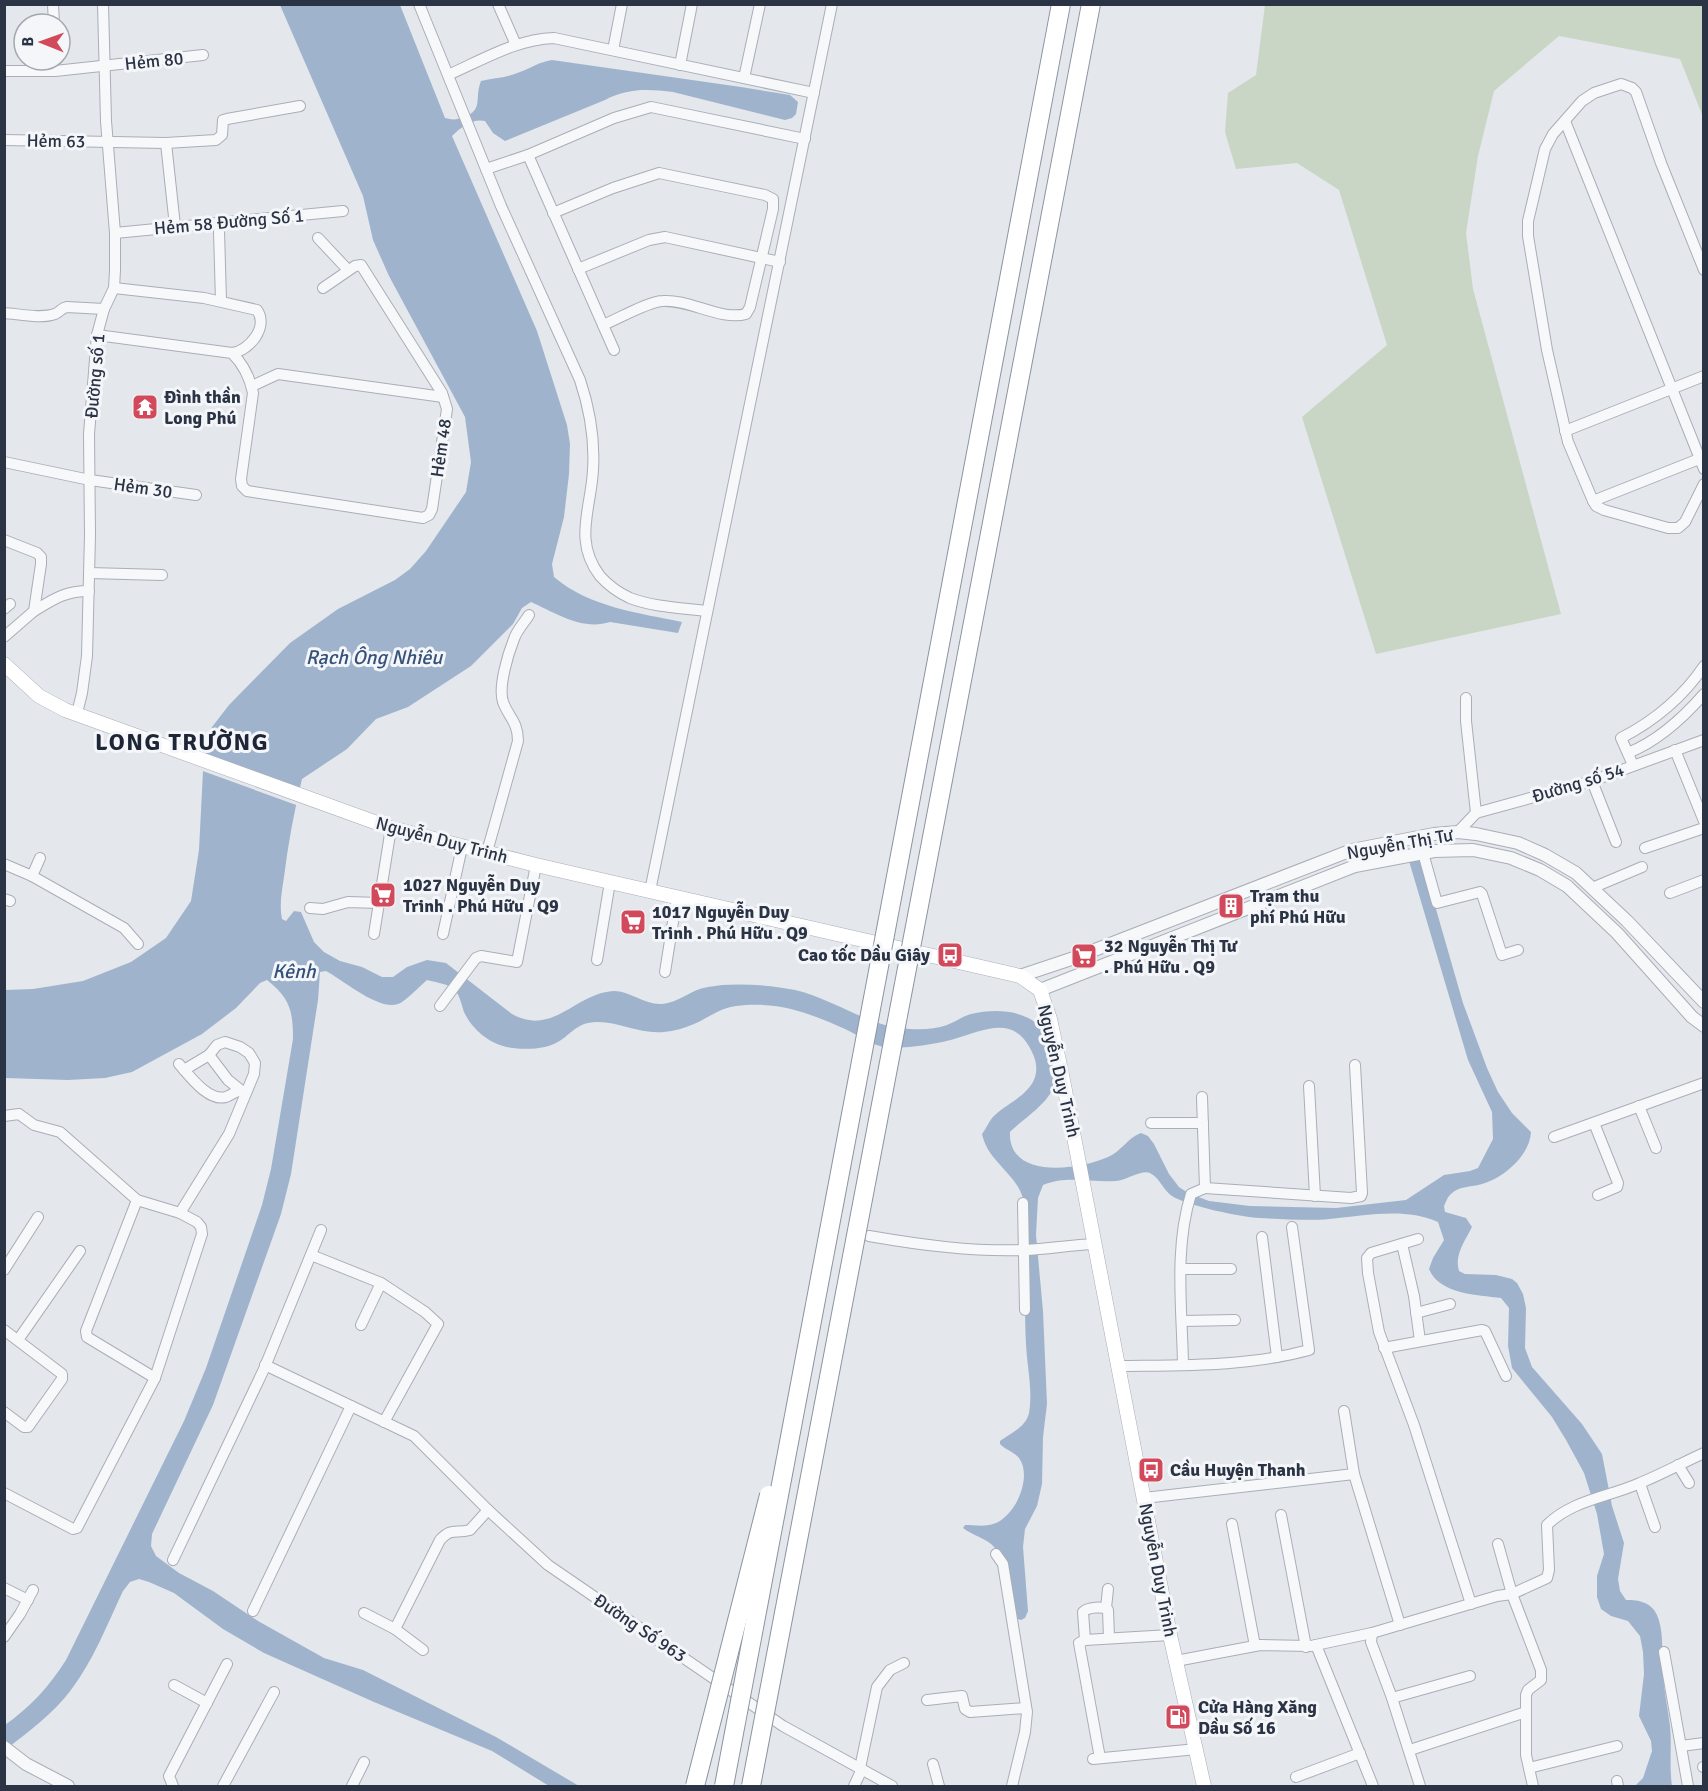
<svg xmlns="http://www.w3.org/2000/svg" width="1708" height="1791" viewBox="0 0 1708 1791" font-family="Signika,sans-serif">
  <rect width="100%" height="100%" fill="#e4e7ec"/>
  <polygon fill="#c9d6c5" points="1265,5 1703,5 1703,117 1680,59 1559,36 1494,91 1478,156 1466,233 1473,289 1561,614 1376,654 1302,417 1387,345 1339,190 1297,163 1236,169 1225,132 1228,93 1256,75"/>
  <path fill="#9fb4cc" d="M280,5H400L445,118C453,120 456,120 464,117C484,110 474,98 481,81C494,78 507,78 520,72C531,68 539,62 552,60L741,87L790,95L798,102L796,114L792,118L785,120L673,92C648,89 628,88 605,100L505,141L493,133L485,121C473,118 461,127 452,136L537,331L567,425L570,444L569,474L564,517L552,564L554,577C589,607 639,613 682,622L678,633L610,622C582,631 556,613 531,602L522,608L513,624L471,666L408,707L376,719L347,749L302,779C294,812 288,844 284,877C282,891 279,905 282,919L286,921L294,911L301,912L314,942L324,952L340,961L362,967L382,977H393L407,967L427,960L446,963L512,1014C553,1037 575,993 614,991C630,991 645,1005 662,1004C678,1003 692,989 708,987C732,982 771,985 795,990C831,998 867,1025 901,1028C916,1030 933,1030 947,1025C955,1022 963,1016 971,1014C1006,1006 1048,1013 1052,1055C1053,1064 1055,1077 1053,1087C1049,1103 1022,1120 1010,1132C1008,1180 1079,1170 1108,1157C1122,1151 1127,1138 1141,1133L1148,1136L1154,1144L1169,1174L1179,1187L1188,1193L1209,1201L1250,1206L1336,1208L1406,1200L1444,1175L1470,1171L1478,1168L1493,1139L1492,1112L1468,1060L1409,861L1421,857L1463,1003L1487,1068L1498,1092L1512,1113L1531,1132C1530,1155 1504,1178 1482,1184C1473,1187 1458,1186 1451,1194C1448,1196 1446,1202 1444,1206L1445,1212L1466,1218L1472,1227C1465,1241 1454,1255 1459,1271L1465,1274L1496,1275L1512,1279L1517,1283L1523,1294L1526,1308L1525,1348L1532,1367L1582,1424L1602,1454L1612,1506L1624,1543L1618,1579L1620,1591L1626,1600C1639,1600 1651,1602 1657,1615C1665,1634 1661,1656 1663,1675C1664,1692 1668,1709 1670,1726C1672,1746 1669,1766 1672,1786H1635L1643,1778L1652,1751L1651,1741L1639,1716L1644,1674L1643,1652L1640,1636L1628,1621L1611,1616L1601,1609L1597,1597V1576L1604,1554L1597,1514L1584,1473L1566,1440L1552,1417L1512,1368L1508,1346L1509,1308L1501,1298C1477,1295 1439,1294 1429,1269L1433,1258L1444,1240L1438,1222C1404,1207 1365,1216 1329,1219C1310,1221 1280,1219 1260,1218C1240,1217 1188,1206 1172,1196C1163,1190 1160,1178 1150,1173C1143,1169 1126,1180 1116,1181C1091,1183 1068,1175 1043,1185L1038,1198L1036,1235L1043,1311L1047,1404L1043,1437L1042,1484L1037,1506L1025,1529L1023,1547L1028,1611L1025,1618L1021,1620L1018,1619C1005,1597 1012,1568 995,1548C987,1538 973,1536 963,1528L965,1525C973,1525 985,1527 993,1524C1015,1518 1033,1477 1019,1458C1014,1452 1006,1450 1000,1444V1441C1011,1433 1026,1427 1029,1413C1033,1390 1027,1367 1026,1344C1024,1308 1026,1271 1025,1235C1024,1223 1026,1209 1023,1198C1015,1172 988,1162 982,1134C986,1129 988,1123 992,1118C1004,1105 1024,1098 1033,1082C1038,1072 1037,1062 1032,1052C1014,1013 983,1031 954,1039C938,1044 907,1048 891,1048C873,1047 860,1036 845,1029C807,1012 778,1001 736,1006C720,1008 708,1018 694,1024C685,1028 674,1031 664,1032C638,1035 613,1018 588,1023C577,1025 570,1034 561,1040C548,1049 529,1050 513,1048C492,1046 473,1031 464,1012C462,1006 460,997 456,991C448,983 437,983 427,980C420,986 405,1002 398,1004C379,1011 343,980 326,971L320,972L318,1000L291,1174L281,1214L213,1405L152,1534L151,1546L156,1556L179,1573L213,1591L258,1621L324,1658L363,1670L496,1737L579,1786H549L492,1751L374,1702L264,1653L223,1629L174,1593L149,1582L139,1579L130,1582L123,1591C107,1625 93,1661 71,1690C53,1714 28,1732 5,1750V1725C30,1707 49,1687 66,1660L184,1421L206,1368L262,1205L271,1169L293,1039C293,1011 290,998 267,980L260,983L236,1008L202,1034L132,1072L105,1078L68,1080L5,1078V990L33,989L83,981L131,962L166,938L191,901L199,850L203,771L202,747L212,727L229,705L290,643L338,609L395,580L410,569L426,551L466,492L471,462L465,417L389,276L373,240L363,196Z"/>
  <polygon fill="#e4e7ec" points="200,755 302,792 299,806 200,770"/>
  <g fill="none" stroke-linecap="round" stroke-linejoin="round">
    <g stroke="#a9aeb7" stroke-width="12">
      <g id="minor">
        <polyline points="53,4 54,24"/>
        <path d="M419,4L501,206L580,380C590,410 595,438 593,470C591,509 573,541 600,576C608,585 619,593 630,598C653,607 682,608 707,611"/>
        <polyline points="498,4 516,45"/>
        <polyline points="613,50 622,4"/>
        <polyline points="680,65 692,4"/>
        <polyline points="4,71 55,71 203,55"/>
        <path d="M448,75C482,60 517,39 554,38L814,93"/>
        <polyline points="744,78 760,4"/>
        <polyline points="1565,121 1704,469"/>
        <polyline points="4,140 166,143 216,140 222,135 223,120 227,119 300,106"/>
        <polyline points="166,143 175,226"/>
        <polyline points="528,155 614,350"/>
        <polyline points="486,169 528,155 614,118 651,107 805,139"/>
        <path d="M553,213L613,188L659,173L765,195L773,199V209L750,307L746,314C721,321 689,299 663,301C649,301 618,319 603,325"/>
        <polyline points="219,231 221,301"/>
        <polyline points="115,233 343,211"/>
        <polyline points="318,238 348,270"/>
        <polyline points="578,269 649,240 665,237 780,262"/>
        <polyline points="1704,270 1661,163 1636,92 1632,88 1621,84 1594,93 1582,101 1553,134 1545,149 1528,221 1528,236 1547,350 1568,442 1593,501 1596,506 1604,510 1668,528 1678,528 1685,522 1704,484"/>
        <path d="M114,288L204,298L257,310C269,327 249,351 232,353"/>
        <path d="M4,313C19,314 41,319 55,314C60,312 61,308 67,307L104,309"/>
        <path d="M97,335L232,353C242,363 250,378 253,393L241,479L242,486L247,491L423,518L429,515L432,509L447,409L442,393L361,265L355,266L323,288"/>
        <polyline points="252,386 278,374 443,397"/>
        <polyline points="1565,431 1704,376"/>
        <polyline points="4,462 90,480 196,495"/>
        <polyline points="1593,501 1699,459"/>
        <polyline points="4,540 37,553 41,557 41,564 34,611 4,637"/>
        <polyline points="89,573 162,575"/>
        <polyline points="4,609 10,604"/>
        <path d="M34,611C54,599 65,591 89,591"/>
        <polyline points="1466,698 1466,721 1476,813"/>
        <polyline points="77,713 82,693 87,656 90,535 89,434 97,335 104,309 114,288 115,270 115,233 106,121 103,4"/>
        <polyline points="1675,750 1704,821"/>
        <path d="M1628,753C1658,741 1683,718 1704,694"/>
        <path d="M1633,765L1621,738C1654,721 1683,697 1704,666"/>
        <polyline points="1592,781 1616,842"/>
        <polyline points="1458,832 1476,813 1592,781 1704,740"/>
        <polyline points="1645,848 1704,828"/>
        <path d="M487,852L518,741C518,722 509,718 503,702C498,687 508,654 514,639C517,630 524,623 529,615"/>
        <polyline points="1423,853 1437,903 1480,892 1482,894 1502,955 1518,950"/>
        <polyline points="4,864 32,876 40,858"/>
        <polyline points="32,876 124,928 138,944"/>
        <polyline points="1592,888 1642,867"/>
        <polyline points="650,891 832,4"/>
        <polyline points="1670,893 1704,880"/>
        <polyline points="4,899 10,901"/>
        <polyline points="310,908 323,909 348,902 379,903"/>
        <polyline points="374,934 391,828"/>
        <polyline points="443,934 462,847"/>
        <polyline points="597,960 610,882"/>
        <polyline points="665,972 677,897"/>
        <polyline points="440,1006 476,958 481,956 517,962 536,865"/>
        <polyline points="209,1055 228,1080 243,1092"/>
        <path d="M179,1064C189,1075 208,1102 226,1097C231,1095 235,1092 240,1090"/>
        <polyline points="1309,1086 1315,1196"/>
        <polyline points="1639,1106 1656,1148"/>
        <polyline points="4,1116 19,1114 34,1125 60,1132 137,1200 180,1213 197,1222 201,1227 202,1234 155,1378 77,1528 73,1529 4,1493"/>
        <polyline points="1151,1123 1203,1123"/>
        <polyline points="1594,1123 1618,1183 1617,1187 1598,1195"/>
        <polyline points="1554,1137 1704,1083"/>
        <polyline points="1205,1188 1351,1198 1361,1196 1362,1193 1355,1065"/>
        <polyline points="137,1200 86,1331 87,1337 155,1378"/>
        <polyline points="1023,1203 1025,1310"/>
        <polyline points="180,1213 229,1134 254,1074 255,1063 249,1053 240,1047 225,1042 217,1045 209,1055 184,1070"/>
        <path d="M869,1236C921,1245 973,1252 1025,1250C1048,1249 1071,1245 1094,1244"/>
        <polyline points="1262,1237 1277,1357"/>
        <polyline points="1418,1239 1371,1253 1367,1258 1368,1273 1379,1332 1414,1425 1471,1604"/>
        <polyline points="1402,1244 1414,1296 1420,1341"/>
        <polyline points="311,1255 381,1283 425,1312 438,1324 384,1422"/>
        <polyline points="1181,1269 1231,1269"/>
        <polyline points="4,1270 38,1217"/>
        <polyline points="1416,1313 1450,1304"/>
        <polyline points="1182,1321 1235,1320"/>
        <polyline points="361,1325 381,1283"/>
        <polyline points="4,1330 62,1374 62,1379 28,1427 24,1427 4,1412"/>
        <polyline points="18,1340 80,1251"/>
        <polyline points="1384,1348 1482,1330 1485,1331 1506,1376"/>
        <path d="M1183,1364C1182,1308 1174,1248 1191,1194L1205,1188L1202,1097"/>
        <polyline points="265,1365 414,1436 488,1510 548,1565 783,1726 892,1786"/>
        <path d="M1118,1366C1181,1365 1247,1367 1309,1350L1292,1227"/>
        <polyline points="1344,1411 1354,1474 1400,1625"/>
        <polyline points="1678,1465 1689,1483"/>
        <polyline points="1640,1484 1655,1527"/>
        <polyline points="1144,1498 1354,1474"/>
        <polyline points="1281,1515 1306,1647"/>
        <polyline points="1232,1524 1255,1646"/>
        <polyline points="1498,1544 1512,1594 1541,1670 1541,1680 1528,1690 1526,1695 1526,1755 1533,1786"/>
        <polyline points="996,1554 1003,1564 1027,1712 1025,1732 1012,1786"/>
        <polyline points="173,1560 264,1369 321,1230"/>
        <polyline points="4,1588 28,1600"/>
        <polyline points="1106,1608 1108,1589"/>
        <polyline points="253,1611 351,1406"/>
        <polyline points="364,1613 395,1629 423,1650"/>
        <path d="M395,1629L440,1540C452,1527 455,1534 470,1530L488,1510"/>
        <polyline points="1372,1633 1371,1642 1392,1698 1470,1676"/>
        <polyline points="4,1637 20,1614 33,1590"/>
        <path d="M1085,1640L1083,1612C1088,1607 1103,1606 1108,1610L1109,1638"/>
        <polyline points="1316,1645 1373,1786"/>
        <polyline points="1664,1652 1688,1786"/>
        <path d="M1176,1661L1260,1645L1311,1646L1372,1633L1497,1596L1512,1594L1547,1578L1549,1570L1547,1525C1572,1500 1609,1497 1640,1483C1662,1474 1682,1463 1704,1453"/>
        <polyline points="174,1685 207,1703"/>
        <polyline points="1392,1698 1420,1786"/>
        <polyline points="927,1700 962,1696 965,1709 970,1712 1026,1708"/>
        <polyline points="1681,1746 1704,1743"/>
        <polyline points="1410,1750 1526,1712"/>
        <polyline points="1100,1758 1079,1643 1085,1640 1170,1635"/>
        <polyline points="1093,1759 1197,1749"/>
        <polyline points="933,1764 939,1786"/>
        <polyline points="1703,1767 1704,1767"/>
        <polyline points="860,1768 877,1687 890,1670 904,1663"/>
        <polyline points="1529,1768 1617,1746"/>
        <polyline points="1296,1777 1360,1753"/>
        <polyline points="1617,1781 1618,1786"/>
        <polyline points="173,1786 169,1776 227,1664"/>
        <polyline points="223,1786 274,1692"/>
        <polyline points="352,1786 364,1762"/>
        <polyline points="854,1786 862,1769"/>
      </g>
    </g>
    <g stroke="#a9aeb7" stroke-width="14">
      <g id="tertiary">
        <polyline points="1020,976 1074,958 1352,850 1434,834 1458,832 1476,834 1518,843 1545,855 1576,873 1627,921 1704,1002"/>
        <polyline points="1040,990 1355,866 1434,851 1473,850 1511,858 1540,870 1567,886 1617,933 1692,1017 1704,1026"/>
        <polyline points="4,1747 26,1764 68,1786"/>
      </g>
    </g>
    <g stroke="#a9aeb7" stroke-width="15">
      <polyline id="secondary" points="4,664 39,696 65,710 391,828 536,865 1020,976 1040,990 1050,1019 1062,1075 1170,1635 1204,1786"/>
    </g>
    <use href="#minor" stroke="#f7f8fa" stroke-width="10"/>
    <use href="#tertiary" stroke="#f7f8fa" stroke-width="12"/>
    <use href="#secondary" stroke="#fff" stroke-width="14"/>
    <g stroke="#8b94a3" stroke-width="20" stroke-linecap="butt">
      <g id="motorway-bridge">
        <polyline points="695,1786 769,1495"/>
        <polyline points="724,1786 1061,4"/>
        <polyline points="751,1786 1091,4"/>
      </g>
    </g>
    <use href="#motorway-bridge" stroke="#fff" stroke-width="18"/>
  </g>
  <defs>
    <g id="temple-square" transform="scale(1.35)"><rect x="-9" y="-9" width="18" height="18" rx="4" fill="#d1495b" stroke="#f4f6f9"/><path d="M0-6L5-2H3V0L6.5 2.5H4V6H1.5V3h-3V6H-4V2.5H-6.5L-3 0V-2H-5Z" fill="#fff"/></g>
    <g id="supermarket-square" transform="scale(1.35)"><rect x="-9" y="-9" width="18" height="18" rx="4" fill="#d1495b" stroke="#f4f6f9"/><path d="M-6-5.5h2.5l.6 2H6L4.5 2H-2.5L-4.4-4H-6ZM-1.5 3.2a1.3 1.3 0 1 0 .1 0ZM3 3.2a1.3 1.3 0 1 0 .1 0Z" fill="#fff"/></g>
    <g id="building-square" transform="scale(1.35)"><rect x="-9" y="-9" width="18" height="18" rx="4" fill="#d1495b" stroke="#f4f6f9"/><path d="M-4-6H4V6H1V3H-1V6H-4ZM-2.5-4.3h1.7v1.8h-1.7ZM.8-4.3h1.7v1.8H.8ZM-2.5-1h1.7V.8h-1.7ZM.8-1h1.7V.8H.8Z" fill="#fff"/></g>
    <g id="bus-square" transform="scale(1.35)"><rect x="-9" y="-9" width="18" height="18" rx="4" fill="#d1495b" stroke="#f4f6f9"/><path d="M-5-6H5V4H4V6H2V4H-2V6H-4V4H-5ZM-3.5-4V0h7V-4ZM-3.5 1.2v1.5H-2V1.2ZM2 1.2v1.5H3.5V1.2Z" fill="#fff"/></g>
    <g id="fuel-square" transform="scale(1.35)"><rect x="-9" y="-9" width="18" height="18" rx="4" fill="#d1495b" stroke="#f4f6f9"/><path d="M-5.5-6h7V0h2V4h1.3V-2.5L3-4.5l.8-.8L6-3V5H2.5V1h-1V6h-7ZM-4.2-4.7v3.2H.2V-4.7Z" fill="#fff"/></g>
  </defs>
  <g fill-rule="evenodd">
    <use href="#temple-square" x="145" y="407"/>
    <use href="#supermarket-square" x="383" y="895"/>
    <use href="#building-square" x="1231" y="906"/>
    <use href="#supermarket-square" x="633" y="922"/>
    <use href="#bus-square" x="950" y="955"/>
    <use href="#supermarket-square" x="1084" y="956"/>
    <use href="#bus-square" x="1151" y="1470"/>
    <use href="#fuel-square" x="1178" y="1717"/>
  </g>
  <g text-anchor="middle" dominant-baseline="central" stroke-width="6" stroke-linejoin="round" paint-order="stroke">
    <g font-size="18" fill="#2b3445" stroke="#f4f6f9">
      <text transform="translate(154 61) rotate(-6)">Hẻm 80</text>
      <text transform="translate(56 141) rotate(1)">Hẻm 63</text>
      <text transform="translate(229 222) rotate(-5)">Hẻm 58 Đường Số 1</text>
      <text transform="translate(95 376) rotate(-85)">Đường số 1</text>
      <text transform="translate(441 448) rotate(-82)">Hẻm 48</text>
      <text transform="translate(143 488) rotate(8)">Hẻm 30</text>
      <text transform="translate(1578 783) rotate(-17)">Đường số 54</text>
      <text transform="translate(442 840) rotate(15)">Nguyễn Duy Trinh</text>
      <text transform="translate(1400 844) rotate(-10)">Nguyễn Thị Tư</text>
      <text transform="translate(1059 1071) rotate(77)">Nguyễn Duy Trinh</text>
      <text transform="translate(1158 1570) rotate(79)">Nguyễn Duy Trinh</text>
      <text transform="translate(640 1628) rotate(34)">Đường Số 963</text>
    </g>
    <g font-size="18" font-weight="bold" fill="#2b3445" stroke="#f4f6f9" text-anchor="start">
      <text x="164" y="397">Đình thần<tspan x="164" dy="21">Long Phú</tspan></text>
      <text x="403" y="885">1027 Nguyễn Duy<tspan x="403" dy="21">Trinh . Phú Hữu . Q9</tspan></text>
      <text x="1250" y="896">Trạm thu<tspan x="1250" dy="21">phí Phú Hữu</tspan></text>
      <text x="652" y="912">1017 Nguyễn Duy<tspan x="652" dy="21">Trinh . Phú Hữu . Q9</tspan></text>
      <text x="1104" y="946">32 Nguyễn Thị Tư<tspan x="1104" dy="21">. Phú Hữu . Q9</tspan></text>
      <text x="930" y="955" text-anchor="end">Cao tốc Dầu Giây</text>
      <text x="1170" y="1470">Cầu Huyện Thanh</text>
      <text x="1198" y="1707">Cửa Hàng Xăng<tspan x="1198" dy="21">Dầu Số 16</tspan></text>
    </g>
    <g font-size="20" font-style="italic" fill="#34527a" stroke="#f4f6f9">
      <text x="374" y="657">Rạch Ông Nhiêu</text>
      <text x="294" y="971">Kênh</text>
    </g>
    <g font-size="24" font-weight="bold" letter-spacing="1.5" fill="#1d2536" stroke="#f4f6f9">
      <text x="182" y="742">LONG TRƯỜNG</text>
    </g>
  </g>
  <rect width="1708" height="1791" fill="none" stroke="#2b3445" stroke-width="12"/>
  <g transform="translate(42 42) rotate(271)"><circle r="28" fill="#f4f6f9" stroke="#a4a8b1" stroke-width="1.5"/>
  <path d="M0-4.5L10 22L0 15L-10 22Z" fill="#d1495b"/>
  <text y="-9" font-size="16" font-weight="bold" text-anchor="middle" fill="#2b3445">B</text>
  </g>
</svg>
